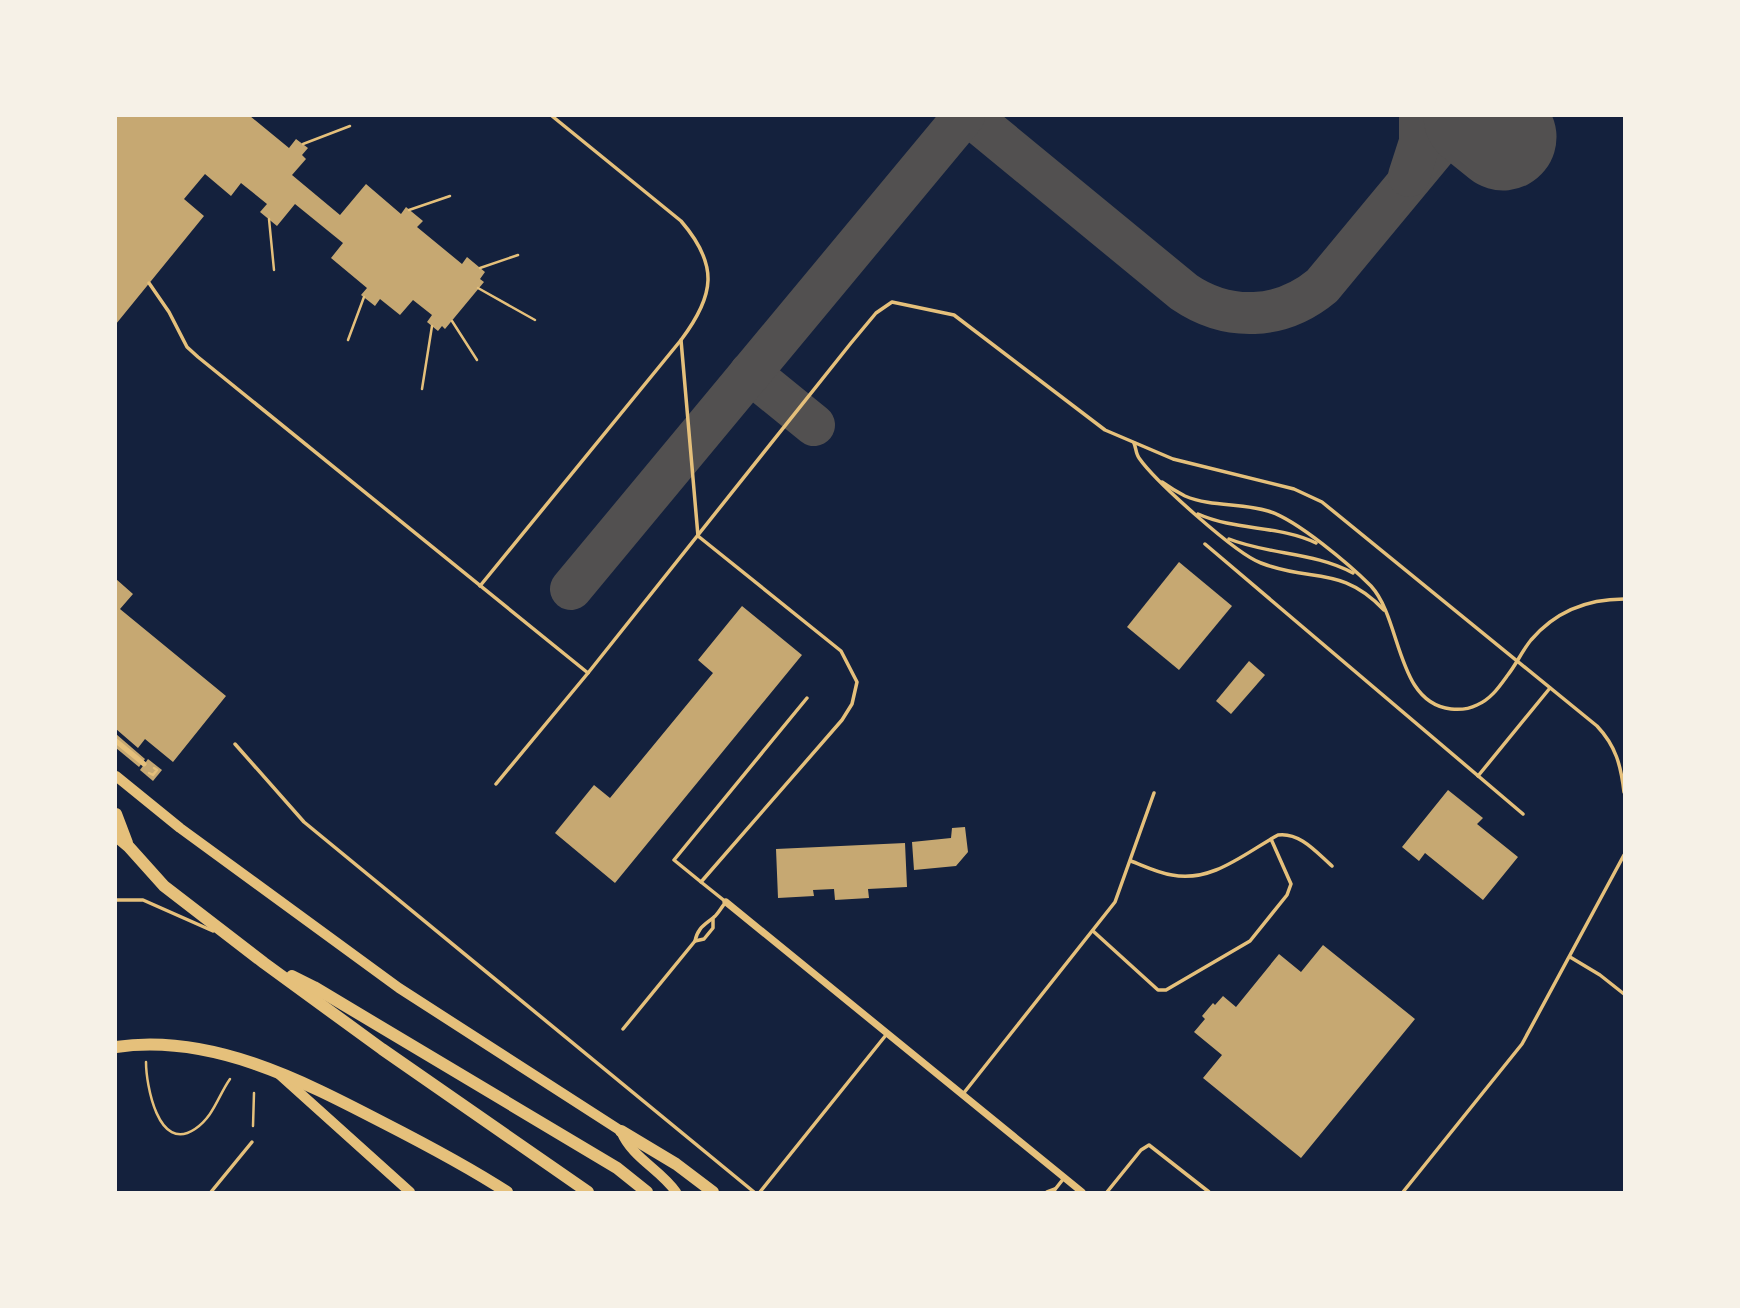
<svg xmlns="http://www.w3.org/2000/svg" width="1740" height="1308" viewBox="0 0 1740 1308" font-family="'Source Sans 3',sans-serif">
  <rect width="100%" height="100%" fill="#14213d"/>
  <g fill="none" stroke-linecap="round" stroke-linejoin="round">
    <g stroke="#525050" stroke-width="42">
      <path d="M970,116L1184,292C1228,322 1281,320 1322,286L1463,116"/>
      <polyline points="1409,176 1420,142 1420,116"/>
      <polyline points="750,373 814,425"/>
      <polyline points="571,589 964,116"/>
    </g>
    <polyline stroke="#525050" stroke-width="107" points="1477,116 1503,137"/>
  </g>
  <g fill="#c6a872">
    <polygon points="116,116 250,116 289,148 296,139 308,148 302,155 306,159 292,175 340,215 366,184 401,214 406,207 423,221 417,227 462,264 467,257 485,272 480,279 484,282 445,329 442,326 438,331 427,322 432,315 413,300 400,315 380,299 375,306 361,295 367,288 331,258 343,243 295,204 277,226 260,212 267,204 241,183 231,196 205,174 184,199 204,216 116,324"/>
    <polygon points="1179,562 1232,606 1179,670 1127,627"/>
    <polygon points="116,579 133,594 120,609 226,696 173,762 145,739 138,748 116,729"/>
    <polygon points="742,606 802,655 615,883 555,833 594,785 610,798 713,673 698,660"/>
    <polygon points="1249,661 1265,675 1231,714 1216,701"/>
    <polygon points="116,734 145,759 139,767 116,748"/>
    <polygon points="148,759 162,770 153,781 140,770"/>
    <polygon points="1448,790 1483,818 1477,824 1518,857 1483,900 1425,853 1419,861 1402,847"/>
    <polygon points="965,827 968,852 956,866 914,870 912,842 951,838 952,828"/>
    <polygon points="905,843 907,887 868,889 869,898 835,900 834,889 813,890 814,896 778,898 776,849"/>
    <polygon points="1323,945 1415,1019 1301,1158 1203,1078 1222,1055 1194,1032 1205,1019 1202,1016 1213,1003 1215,1005 1223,996 1236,1007 1279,954 1301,972"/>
  </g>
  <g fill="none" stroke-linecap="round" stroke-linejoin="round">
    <g stroke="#e5c07b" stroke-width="2.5">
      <polyline points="303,144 350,126"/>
      <polyline points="409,210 450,196"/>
      <polyline points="269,219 274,270"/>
      <polyline points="480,268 518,255"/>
      <polyline points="478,288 535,320"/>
      <polyline points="452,321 477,360"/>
      <polyline points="348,340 364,297"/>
      <polyline points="422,389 432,326"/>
      <polyline points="149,773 153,775 157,770 154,768"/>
      <path d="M146,1062C146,1084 158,1154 195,1129C214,1116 218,1096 230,1079"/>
      <polyline points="253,1126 254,1093"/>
    </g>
    <g stroke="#e5c07b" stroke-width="3.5">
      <polyline points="149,283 169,312 187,347 198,357 588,673"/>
      <path d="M1134,443C1136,448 1136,454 1139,458C1155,481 1236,554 1261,563C1312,583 1341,565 1384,610"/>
      <path d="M1162,482C1169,487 1177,492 1185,496C1211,507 1242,503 1268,511C1296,519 1350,565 1371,586C1402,620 1396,703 1451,709C1460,710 1469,709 1477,705C1491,699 1499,687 1507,676C1516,665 1522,651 1531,640C1555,612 1587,599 1624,599"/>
      <path d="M1198,514C1236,531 1279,525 1316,543"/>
      <path d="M1229,539C1269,555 1315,552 1353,573"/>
      <polyline points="1205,544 1523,814"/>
      <path d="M480,586L681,340C715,295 719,265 681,221L552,116"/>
      <polyline points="235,744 304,822 754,1192"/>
      <polyline points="1478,776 1550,688"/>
      <path d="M496,784L588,673L851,343L876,313L892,302L954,315L1105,430L1173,459L1294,489L1322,502L1597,726C1616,746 1621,766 1624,792"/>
      <path d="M1131,861C1144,866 1158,873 1172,875C1212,883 1245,853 1278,835C1300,832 1317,853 1332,866"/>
      <polyline points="701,882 674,860 807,698"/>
      <polyline points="116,900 143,900 213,931"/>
      <polyline points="1093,931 1158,990 1166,990 1250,941 1287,895 1291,884 1271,839"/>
      <polyline points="695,941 704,939 713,928 713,919"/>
      <polyline points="1570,957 1600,975 1624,994"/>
      <path d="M623,1029L695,941C698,927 705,925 714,917C718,914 722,906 726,902L701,882L842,720L852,704L857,682L841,651L698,536L681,340"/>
      <polyline points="963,1094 1115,902 1154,793"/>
      <polyline points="211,1192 252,1142"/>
      <polyline points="760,1192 886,1035"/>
      <polyline points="1047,1192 1055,1189"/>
      <polyline points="1053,1192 1064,1178"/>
      <polyline points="1107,1192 1141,1150 1149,1145 1209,1192"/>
      <polyline points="1403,1192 1522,1044 1624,855"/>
    </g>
    <polyline stroke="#e5c07b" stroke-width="5" points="116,741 144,764"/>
    <polyline stroke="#e5c07b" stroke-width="7" points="726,902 1082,1192"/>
    <g stroke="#e5c07b" stroke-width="10">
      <path d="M116,776L180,828L399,988L621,1131C632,1158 660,1169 676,1192"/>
      <polyline points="280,1075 410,1192"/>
    </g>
    <g stroke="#e5c07b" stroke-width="12">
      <polyline points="116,814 127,843"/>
      <polyline points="116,836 129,847 164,886 264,963 382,1049 588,1192"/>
      <polyline points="292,976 314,987 617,1168 647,1192"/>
      <path d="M116,1047C210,1033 301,1080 382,1122C425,1144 467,1166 507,1192"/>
      <polyline points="621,1131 676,1164 713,1192"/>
    </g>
  </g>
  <rect width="1740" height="1308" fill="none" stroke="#f6f1e7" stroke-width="234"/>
</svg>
